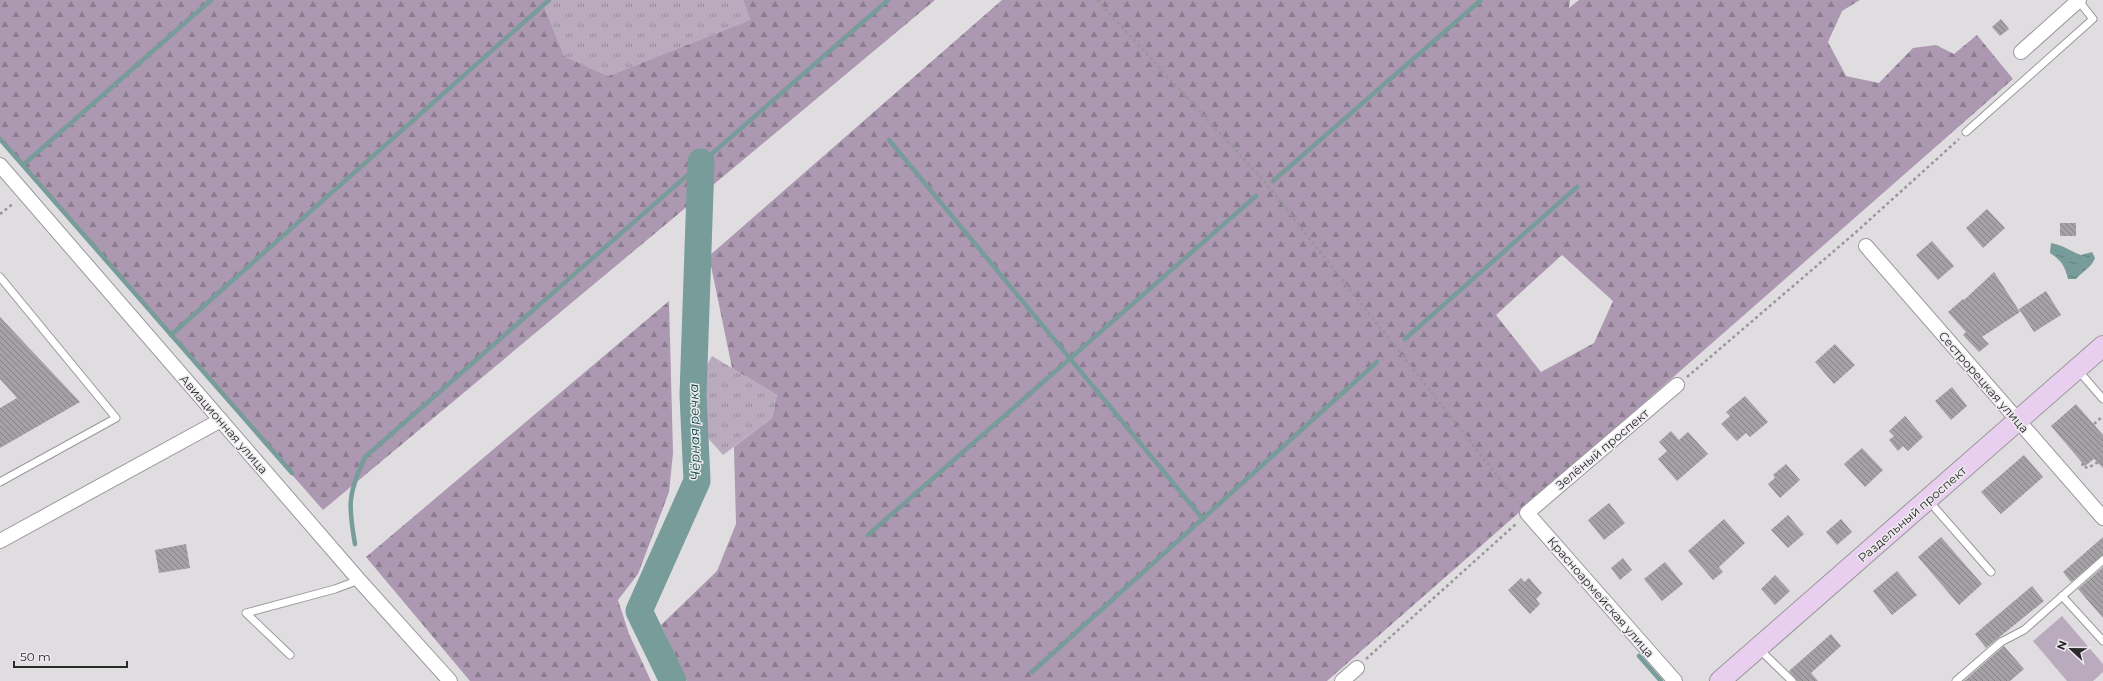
<svg xmlns="http://www.w3.org/2000/svg" width="2103" height="681" viewBox="0 0 2103 681" font-family="Montserrat,sans-serif">
  <defs>
    <pattern id="grass-tufts" width="24" height="20" patternUnits="userSpaceOnUse"><rect width="24" height="20" fill="#baaabe"/><path d="M3 7l-1-3M5 7V3M7 7l1-3M15 17l-1-3M17 17v-4M19 17l1-3" fill="none" stroke="#978b9b"/></pattern>
    <pattern id="forest-firs" width="22" height="20" patternUnits="userSpaceOnUse"><rect width="22" height="20" fill="#ac98b1"/><path d="M5 1l3.5 6h-7zM16 11l3.5 6h-7z" fill="#8c7c90"/></pattern>
    <pattern id="water-ripples" width="26" height="14" patternUnits="userSpaceOnUse"><rect width="26" height="14" fill="#779c99"/><path d="M2 4q2-2 4 0t4 0M15 11q2-2 4 0t4 0" fill="none" stroke="#627f7d"/></pattern>
    <pattern id="building-back-hatch" width="6" height="6" patternUnits="userSpaceOnUse"><rect width="6" height="6" fill="#a4a1a5"/><path d="M-1 5l2 2M0 0l6 6M5-1l2 2" fill="none" stroke="#868387"/></pattern>
  </defs>
  <rect width="100%" height="100%" fill="#e0dde1"/>
  <g fill="url(#grass-tufts)">
    <polygon points="550,0 743,0 750,20 608,76 564,56 544,6"/>
    <polygon points="712,356 777,395 772,418 723,455 682,409"/>
  </g>
  <g fill="url(#forest-firs)" fill-rule="evenodd">
    <polygon points="0,0 550,0 544,6 564,56 608,76 750,20 743,0 935,0 323,510 0,142"/>
    <path d="M1002,0H1570L1569,8L1579,0H1860L1842,11L1828,42L1846,76L1879,83L1913,48L1936,45L1954,54L1977,35L2013,79L1327,681H687L661,625L717,571L736,524L734,447L772,418L777,395L732,368L709,256ZM1562,255L1613,301L1594,343L1541,372L1496,315Z"/>
    <polygon points="669,301 673,453 669,492 638,574 618,600 629,634 651,681 470,681 366,557"/>
  </g>
  <polygon fill="#baaabe" points="2062,616 2103,664 2103,672 2093,681 2067,681 2033,641"/>
  <path fill="url(#water-ripples)" d="M2051,243C2063,245 2070,251 2081,255L2092,252L2095,258C2091,268 2083,271 2076,279H2068C2065,266 2061,260 2050,253Z"/>
  <g fill="none" stroke-linecap="round" stroke-linejoin="round">
    <g stroke="#779c99" stroke-width="4.5">
      <polyline points="0,139 292,473"/>
      <polyline points="889,140 1203,519"/>
      <polyline points="23,165 211,0"/>
      <polyline points="1273,181 1481,0"/>
      <polyline points="171,335 549,0"/>
      <polyline points="1405,339 1577,187"/>
      <polyline points="868,535 1256,196"/>
      <path d="M355,544C348,505 348,493 365,457L888,0"/>
      <polyline points="1639,656 1661,681"/>
      <polyline points="1032,672 1377,362"/>
    </g>
    <polyline stroke="#779c99" stroke-width="27" points="673,681 639,611 697,481 693,395 701,162"/>
  </g>
  <g fill="url(#building-back-hatch)">
    <polygon points="2001,19 2009,29 2000,36 1992,27"/>
    <polygon points="1987,209 2005,228 1983,248 1966,228"/>
    <rect x="2060" y="223" width="16" height="13"/>
    <polygon points="1932,241 1954,266 1938,280 1916,255"/>
    <polygon points="1994,272 2020,312 1982,337 1989,344 1979,352 1963,335 1966,332 1948,312 1963,299 1964,300"/>
    <polygon points="2046,291 2061,315 2034,332 2019,309"/>
    <polygon points="0,317 80,402 0,448 0,408 17,398 0,379"/>
    <polygon points="1835,344 1855,365 1834,384 1815,362"/>
    <polygon points="1952,387 1967,406 1951,420 1935,401"/>
    <polygon points="1745,396 1768,422 1750,437 1746,433 1737,441 1721,424 1730,416 1726,412"/>
    <polygon points="2076,404 2103,435 2103,468 2094,459 2085,466 2051,426"/>
    <polygon points="1905,416 1923,437 1908,451 1903,446 1898,451 1889,440 1894,436 1889,431"/>
    <polygon points="1671,431 1679,440 1688,432 1708,454 1677,481 1658,459 1667,451 1659,442"/>
    <polygon points="1862,448 1883,470 1865,487 1844,464"/>
    <polygon points="2024,455 2043,477 2001,514 1981,492"/>
    <polygon points="1786,464 1800,480 1780,498 1768,484 1775,478 1773,475"/>
    <polygon points="1609,503 1625,523 1604,540 1588,520"/>
    <polygon points="1788,515 1804,534 1788,548 1771,530"/>
    <polygon points="1724,519 1745,543 1719,567 1723,572 1713,580 1688,551"/>
    <polygon points="1841,519 1852,532 1837,545 1826,532"/>
    <polygon points="1941,537 1982,584 1959,605 1918,557"/>
    <polygon points="2103,537 2103,555 2071,582 2063,572"/>
    <polygon points="186,544 190,568 159,573 155,550"/>
    <polygon points="1623,558 1632,570 1620,580 1611,568"/>
    <polygon points="1665,562 1683,584 1662,601 1644,579"/>
    <polygon points="2103,567 2103,618 2078,589"/>
    <polygon points="1897,571 1917,595 1892,615 1873,591"/>
    <polygon points="1775,575 1790,591 1775,605 1761,589"/>
    <polygon points="1521,578 1524,582 1529,578 1542,593 1536,599 1540,604 1530,614 1508,590"/>
    <polygon points="2032,586 2044,601 1986,648 1975,634"/>
    <polygon points="1831,634 1841,646 1811,673 1818,681 1797,681 1789,671"/>
    <polygon points="2004,646 2024,669 2010,681 1964,681"/>
  </g>
  <g fill="none" stroke-linecap="round" stroke-linejoin="round">
    <g stroke="#99979a" stroke-width="9">
      <g id="lane">
        <polyline points="1966,132 2093,19 2078,0"/>
        <polyline points="0,277 116,418 0,482"/>
        <polyline points="2077,369 2103,399"/>
        <polyline points="1928,500 1991,572"/>
        <polyline points="2062,596 2103,641"/>
        <polyline points="1759,649 1792,681"/>
        <polyline points="290,655 246,613 335,589 359,580"/>
        <polyline points="1956,681 2001,642 2024,630 2103,560"/>
      </g>
    </g>
    <g stroke="#99979a" stroke-width="16">
      <g id="street">
        <polyline points="2021,52 2079,0"/>
        <polyline points="0,165 359,580 450,681"/>
        <polyline points="1866,246 2103,518"/>
        <polyline points="0,541 221,420"/>
        <polyline points="1342,681 1357,668"/>
        <polyline points="1675,681 1527,513 1677,385"/>
      </g>
    </g>
    <g stroke="#99979a" stroke-width="22">
      <polyline id="secondary" points="1720,681 2103,346"/>
    </g>
    <g stroke="#99979a" stroke-width="2.5" stroke-dasharray="3 3" stroke-linecap="butt">
      <polyline points="1097,0 1265,182 1518,502"/>
      <polyline points="0,214 14,203"/>
      <polyline points="1687,377 1855,233 1959,139"/>
      <polyline points="2094,424 2103,416"/>
      <polyline points="2083,463 2082,466 2088,468 2103,459"/>
      <polyline points="1366,659 1517,523"/>
    </g>
    <use href="#lane" stroke="#fff" stroke-width="7"/>
    <use href="#street" stroke="#fff" stroke-width="14"/>
    <use href="#secondary" stroke="#e9cfef" stroke-width="20"/>
  </g>
  <g text-anchor="middle" dominant-baseline="central" stroke-width="3" stroke-linejoin="round" paint-order="stroke">
    <g font-size="12" fill="#2b2a2b" stroke="#edeaee">
      <text transform="translate(1984 382) rotate(49)">Сестрорецкая улица</text>
      <text transform="translate(224 424) rotate(49)">Авиационная улица</text>
      <text transform="translate(1602 449) rotate(-40)">Зелёный проспект</text>
      <text transform="translate(1912 514) rotate(-41)">Раздельный проспект</text>
      <text transform="translate(1601 597) rotate(49)">Красноармейская улица</text>
    </g>
    <g font-size="13" font-style="italic" fill="#084440" stroke="#edeaee">
      <text transform="translate(694 432) rotate(-91)">Чёрная речка</text>
    </g>
  </g>
  <g transform="translate(2071 649) rotate(292)" stroke="#edeaee" stroke-width="3" paint-order="stroke">
  <path d="M0-3L7 15L0 10L-7 15Z" fill="#2b2a2b"/>
  <text y="-6" font-size="11" font-weight="bold" text-anchor="middle" fill="#2b2a2b">N</text>
  </g>
  <path d="M14 661v6h113v-6" fill="none" stroke="#2b2a2b" stroke-width="2"/>
  <text x="20" y="661" font-size="12" fill="#2b2a2b" stroke="#edeaee" stroke-width="3" paint-order="stroke">50 m</text>
</svg>
